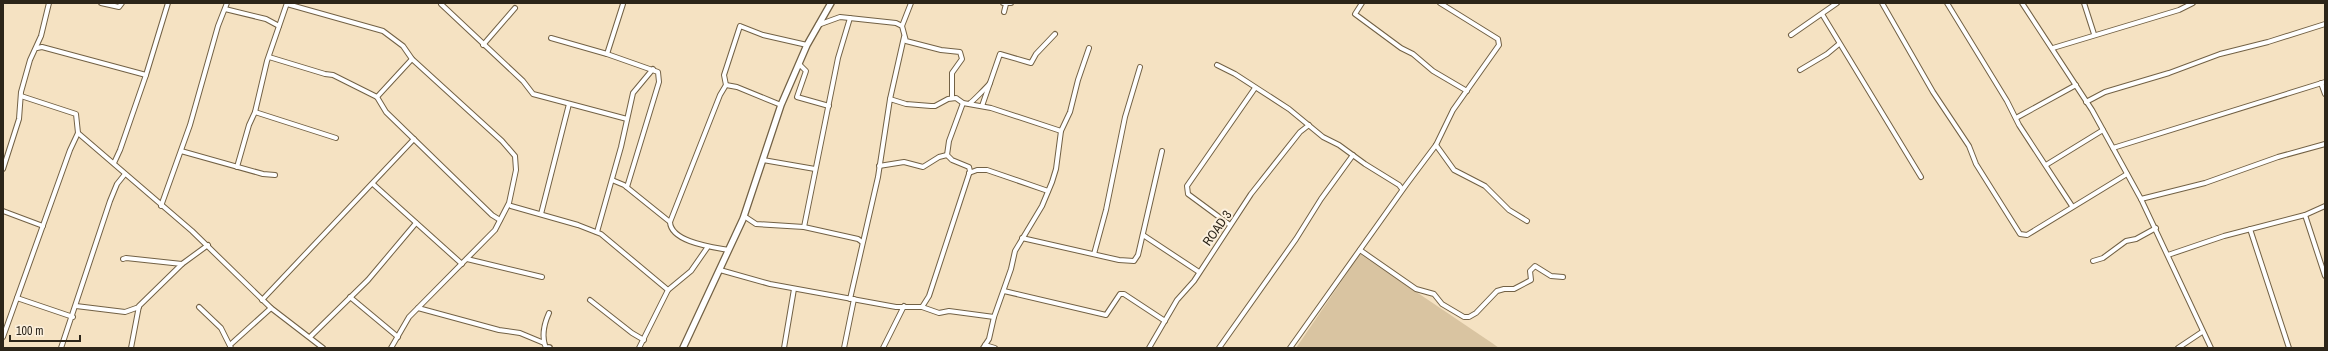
<svg xmlns="http://www.w3.org/2000/svg" width="2328" height="351" viewBox="0 0 2328 351" font-family="'Archivo Narrow',sans-serif">
  <rect width="100%" height="100%" fill="#f5e2c2"/>
  <polygon fill="#d9c4a1" points="1360,254 1492,343 1499,348 1296,348"/>
  <g fill="none" stroke-linecap="round" stroke-linejoin="round">
    <g stroke="#726145" stroke-width="6">
      <g id="street">
        <polyline points="101,3 119,7 122,3"/>
        <polyline points="1003,3 1011,3"/>
        <polyline points="1362,3 1355,14 1401,48 1413,54 1433,71 1467,91"/>
        <polyline points="1882,3 1933,92 1969,146 1976,164 2020,234 2027,235 2127,174"/>
        <polyline points="1947,3 2007,101 2019,125 2072,206"/>
        <polyline points="2022,3 2092,110 2141,199 2211,348"/>
        <polyline points="2084,3 2094,34"/>
        <polyline points="287,4 383,31 403,46 412,59 502,141 515,156 516,170 509,203 495,230 409,317 391,348"/>
        <polyline points="441,4 523,81 533,94 627,119"/>
        <polyline points="225,9 266,19 279,26"/>
        <polyline points="1004,12 1006,4"/>
        <polyline points="1822,14 1921,177"/>
        <polyline points="818,25 840,17 896,23 902,26 906,41 941,50 960,52 962,59 952,73 952,98"/>
        <polyline points="902,26 911,3"/>
        <polyline points="1791,35 1837,3"/>
        <polyline points="551,38 607,54 658,72 659,82 627,187"/>
        <polyline points="483,45 515,8"/>
        <polyline points="37,48 42,47 146,75"/>
        <polyline points="2053,48 2179,10 2193,3"/>
        <polyline points="607,54 623,4"/>
        <polyline points="269,57 325,74 333,75 377,97 386,112 492,215 500,220"/>
        <polyline points="799,64 806,71 797,97 829,106"/>
        <polyline points="1217,65 1235,74 1289,109 1323,137 1339,145 1365,164 1399,185 1402,189"/>
        <polyline points="1800,70 1827,54 1839,44"/>
        <polyline points="2321,83 2325,94"/>
        <polyline points="726,85 724,75 740,26 763,35 807,45"/>
        <polyline points="377,97 412,59"/>
        <polyline points="890,99 904,37"/>
        <polyline points="2086,102 2105,92 2169,73 2220,54 2268,42 2325,24"/>
        <path d="M970,103C972,102 988,86 990,83"/>
        <polyline points="982,106 1000,54 1031,63 1036,54 1055,34"/>
        <polyline points="255,112 336,138"/>
        <polyline points="2016,118 2076,85"/>
        <polyline points="78,133 192,231 271,308 323,348"/>
        <polyline points="1436,145 1454,170 1485,186 1509,210 1527,221"/>
        <polyline points="2113,148 2325,82"/>
        <polyline points="181,151 263,174 275,175"/>
        <polyline points="763,160 815,169"/>
        <polyline points="114,163 120,150 146,75 168,3"/>
        <polyline points="2046,165 2103,130"/>
        <polyline points="879,166 904,162 923,167 939,157 947,155"/>
        <polyline points="237,167 249,125 255,112 267,61 287,3"/>
        <polyline points="3,169 19,119 21,92 30,60 41,36 49,3"/>
        <polyline points="969,173 977,170 987,170 1048,191"/>
        <polyline points="612,180 624,185 670,222"/>
        <polyline points="373,184 462,264"/>
        <polyline points="2141,199 2205,183 2278,157 2325,144"/>
        <polyline points="161,206 190,125 218,26 227,3"/>
        <polyline points="511,206 578,225 601,234 668,290"/>
        <polyline points="3,211 43,226"/>
        <polyline points="541,214 569,104"/>
        <polyline points="2305,215 2325,276"/>
        <polyline points="744,216 756,224 804,227 858,239 862,242"/>
        <polyline points="1230,225 1188,194 1187,186 1255,88"/>
        <polyline points="804,227 838,58 850,18"/>
        <polyline points="2250,229 2289,348"/>
        <polyline points="597,232 621,147 633,93 653,69"/>
        <polyline points="1143,235 1199,272"/>
        <polyline points="1022,238 1119,260 1134,261 1138,255 1162,151"/>
        <path d="M728,250C712,247 671,242 670,222L720,95L726,85L737,87L781,105"/>
        <polyline points="1360,250 1416,289 1434,294 1442,304 1464,317 1469,317 1476,313 1497,291 1504,289 1514,289 1531,280 1530,271 1535,266 1551,276 1563,277"/>
        <polyline points="1094,254 1106,210 1125,117 1140,67"/>
        <polyline points="2168,255 2224,236 2305,215 2325,206"/>
        <polyline points="123,259 126,258 182,264"/>
        <polyline points="467,259 542,277"/>
        <polyline points="2093,261 2103,258 2126,241 2136,239 2156,228"/>
        <polyline points="720,270 770,284 896,307 922,307 929,296 970,171 969,167 952,160 947,155 949,141 963,103"/>
        <polyline points="1004,291 1106,315 1120,294 1124,294 1165,321"/>
        <polyline points="350,297 398,337"/>
        <polyline points="17,298 73,317"/>
        <polyline points="850,299 878,177 890,99 906,104 931,106 935,106 948,99 956,98 963,103 991,108 1061,131"/>
        <polyline points="262,300 414,139"/>
        <polyline points="590,300 632,333 644,340"/>
        <polyline points="76,306 125,312 139,307"/>
        <polyline points="199,307 221,328 231,348"/>
        <polyline points="922,307 939,313 949,311 994,317"/>
        <polyline points="418,308 499,330 520,333 544,343"/>
        <polyline points="3,337 70,150 78,133 76,114 21,96"/>
        <polyline points="310,337 368,280 416,223"/>
        <polyline points="230,345 271,308"/>
        <polyline points="985,345 995,348"/>
        <polyline points="61,348 110,201 117,184 125,174"/>
        <polyline points="131,348 139,306 182,264 208,245"/>
        <path d="M546,348C541,336 544,324 549,313"/>
        <polyline points="639,348 668,290 691,271 707,248"/>
        <polyline points="784,348 794,289"/>
        <polyline points="844,348 854,299"/>
        <polyline points="883,348 904,306"/>
        <polyline points="983,348 989,339 994,317 1011,269 1015,251 1042,206 1052,182 1056,169 1061,131 1070,112 1078,80 1089,48"/>
        <polyline points="1149,348 1177,300 1194,281 1251,194 1300,132 1309,125"/>
        <polyline points="1219,348 1296,239 1321,199 1353,155"/>
        <polyline points="1290,348 1406,185 1436,145 1453,110 1499,45 1498,39 1440,3"/>
        <polyline points="2178,348 2202,332"/>
      </g>
    </g>
    <g stroke="#726145" stroke-width="8">
      <g id="secondary">
        <polyline points="548,348 549,348"/>
        <polyline points="683,348 743,219 781,105 807,45 831,3"/>
      </g>
    </g>
    <use href="#street" stroke="#fff" stroke-width="4"/>
    <use href="#secondary" stroke="#fff" stroke-width="5.5"/>
  </g>
  <g text-anchor="middle" dominant-baseline="central" stroke-width="4" stroke-linejoin="round" paint-order="stroke">
    <g font-size="13" fill="#2c2519" stroke="#fcf0dd">
      <text transform="translate(1217 228) rotate(-55)">ROAD 3</text>
    </g>
  </g>
  <rect width="2328" height="351" fill="none" stroke="#2c2519" stroke-width="8"/>
  <path d="M10 335v6h70v-6" fill="none" stroke="#2c2519" stroke-width="2"/>
  <text x="16" y="335" font-size="12" fill="#2c2519" stroke="#fcf0dd" stroke-width="3" paint-order="stroke">100 m</text>
</svg>
